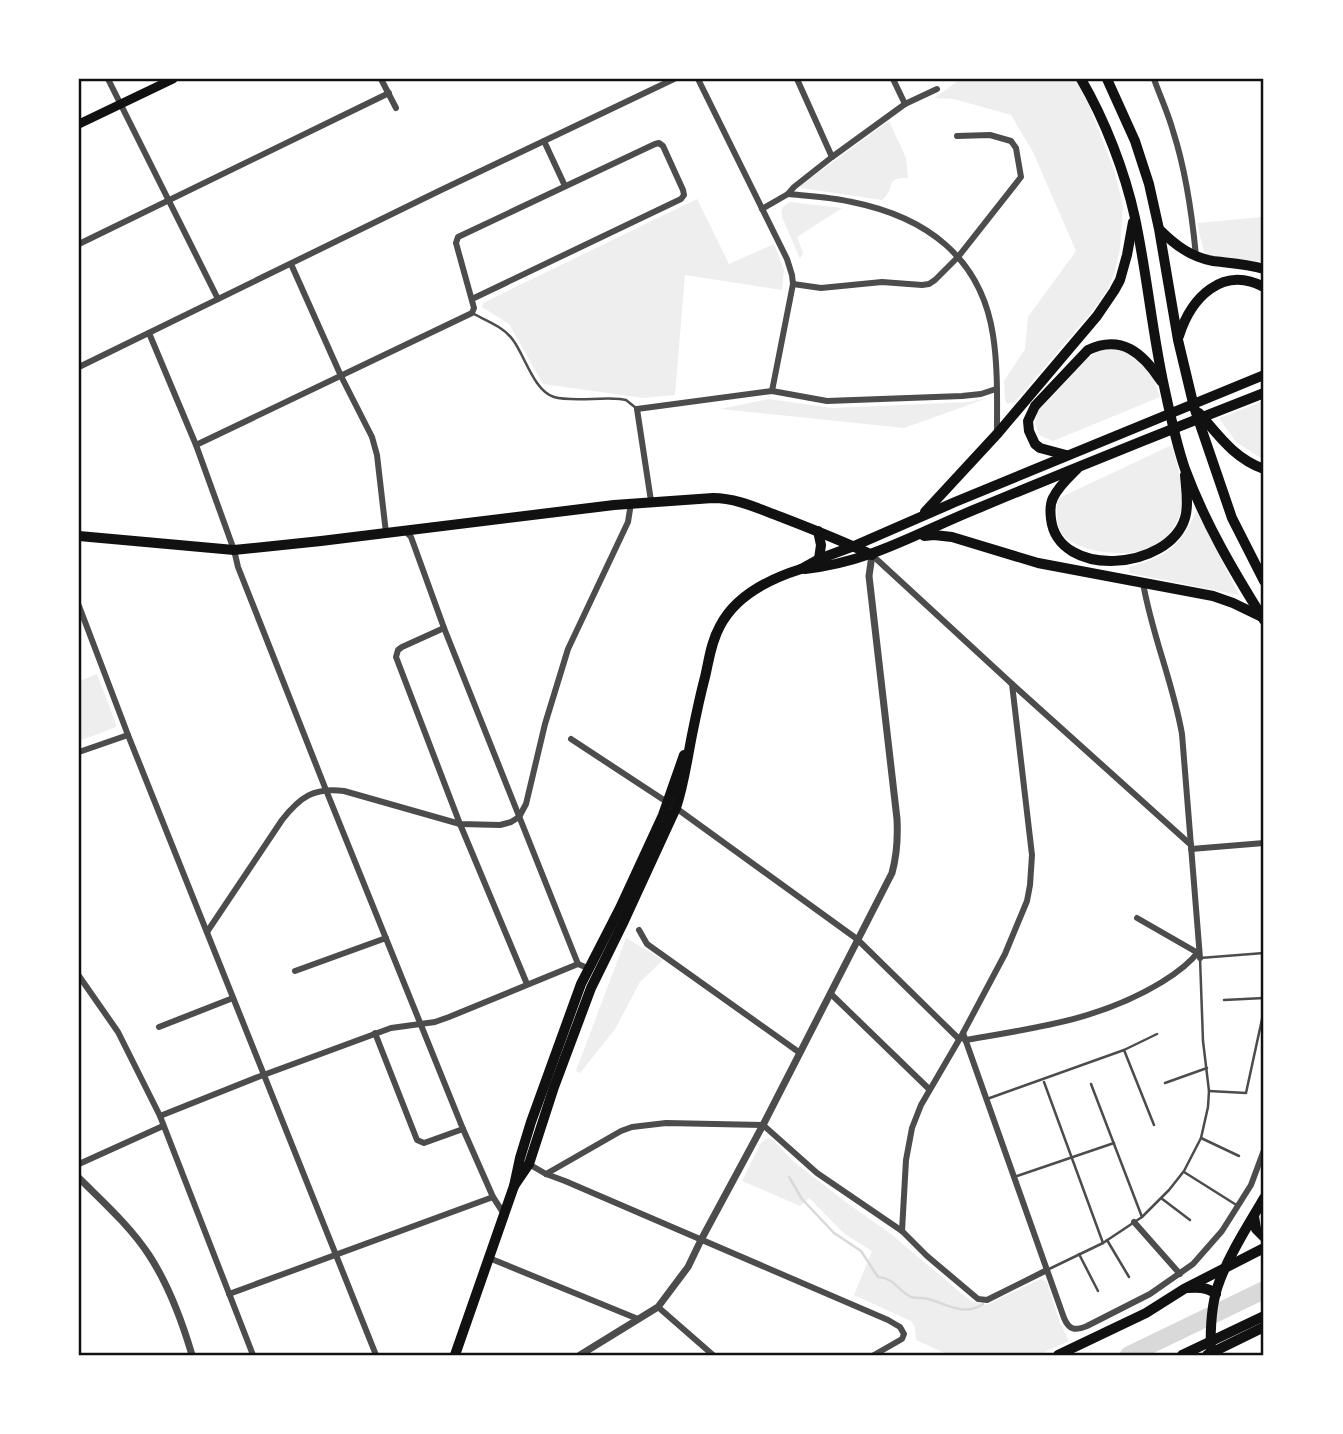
<svg xmlns="http://www.w3.org/2000/svg" width="1343" height="1434" viewBox="0 0 1343 1434" font-family="Cabin,sans-serif">
  <rect width="100%" height="100%" fill="#fff"/>
  <g fill="#eee">
    <polygon points="960,79 1077,79 1081,85 1114,170 1123,206 1120,249 1115,271 1108,289 1094,309 1015,402 1007,404 1005,400 1004,381 1025,349 1028,317 1076,251 1033,152 1011,115 954,99 935,98"/>
    <path d="M889,121L906,158L908,178C884,177 897,187 882,200L801,188L800,186Z"/>
    <polygon points="697,199 729,264 774,244 784,270 782,290 685,275 675,395 643,398 543,384 509,324 482,307 483,303"/>
    <path d="M790,202L842,208L797,237L803,253L800,259L782,217C780,209 783,206 790,202Z"/>
    <polygon points="1264,217 1264,262 1210,256 1204,252 1197,223"/>
    <path d="M1108,349C1143,353 1149,365 1160,397L1053,441L1039,435L1035,423L1038,411L1088,358L1097,352Z"/>
    <polygon points="988,398 904,428 720,409 769,399 832,408 968,402"/>
    <polygon points="1264,401 1264,460 1236,442 1219,418"/>
    <path d="M1172,445C1176,462 1185,486 1183,503C1180,518 1172,535 1159,544C1138,559 1081,555 1063,535C1055,526 1057,510 1057,499Z"/>
    <path d="M1197,510L1239,595L1129,573V567C1168,556 1179,548 1197,510Z"/>
    <polygon points="97,674 116,724 116,727 79,741 79,681"/>
    <polygon points="626,938 663,960 640,982 615,1029 580,1073 576,1071"/>
    <polygon points="768,1138 773,1140 794,1162 847,1203 891,1234 962,1294 972,1301 986,1305 1041,1279 1047,1282 1060,1323 1069,1341 1038,1355 949,1355 916,1340 915,1327 911,1321 854,1295 872,1251 846,1235 809,1198 800,1206 742,1181 760,1145 763,1141"/>
  </g>
  <g fill="none" stroke-linecap="round" stroke-linejoin="round">
    <path stroke="#d9d9d9" stroke-width="2.5" d="M789,1177L802,1199L834,1233L861,1251L878,1277C895,1278 897,1290 911,1297C917,1299 923,1297 928,1299C947,1304 964,1317 983,1304"/>
    <polyline stroke="#d9d9d9" stroke-width="18" points="1129,1355 1264,1290"/>
    <g stroke="#4c4c4c" stroke-width="2.5">
      <path d="M472,313C485,320 504,327 513,340C525,356 534,391 554,397C570,402 601,397 620,399L626,400L636,408"/>
      <polyline points="1224,1000 1264,998"/>
      <polyline points="1124,1050 1154,1125"/>
      <polyline points="1044,1082 1103,1243"/>
      <polyline points="1165,1083 1207,1068"/>
      <polyline points="1091,1084 1142,1217"/>
      <polyline points="1209,1091 1246,1093 1264,1010"/>
      <polyline points="987,1099 1124,1050 1157,1034"/>
      <polyline points="1201,1138 1239,1156"/>
      <polyline points="1184,1172 1238,1206"/>
      <polyline points="1014,1177 1114,1143"/>
      <polyline points="1161,1198 1190,1220"/>
      <polyline points="1107,1240 1129,1277"/>
      <polyline points="1079,1254 1098,1291"/>
      <polyline points="1047,1270 1103,1243 1142,1217 1169,1190 1184,1171 1201,1138 1208,1107 1209,1091 1203,1041 1200,958 1264,953"/>
    </g>
    <g stroke="#4c4c4c" stroke-width="6">
      <polyline points="108,79 218,299"/>
      <polyline points="381,79 396,108"/>
      <polyline points="698,79 787,259 792,275 793,284 772,391"/>
      <polyline points="797,79 832,157"/>
      <polyline points="893,79 905,104"/>
      <path d="M1154,79C1160,96 1168,113 1173,131C1186,171 1192,214 1196,256"/>
      <polyline points="544,141 565,186"/>
      <path d="M788,194C809,196 831,197 852,202C926,217 981,257 993,335C998,367 997,400 997,431"/>
      <polyline points="762,209 788,194 794,187 832,157 905,104 937,89"/>
      <polyline points="79,244 389,93"/>
      <polyline points="291,264 341,376 372,437 377,455 386,533"/>
      <polyline points="793,284 821,288 882,282 922,285 929,284 935,280 958,257 1021,177 1016,148 1011,141 990,135 957,136"/>
      <polyline points="149,333 196,445 234,550 238,567 326,790 463,1129 493,1197 504,1214"/>
      <polyline points="79,367 439,191 674,79"/>
      <polyline points="196,445 472,313 474,308 456,243 458,237 655,144 659,143 663,146 683,190 684,195 681,199 472,299"/>
      <polyline points="651,501 637,409 772,391 827,401 962,396 981,394 996,389"/>
      <polyline points="405,531 411,537 444,628 578,964"/>
      <polyline points="872,555 1012,684 1191,845"/>
      <path d="M1143,583C1152,635 1173,683 1182,734L1200,958"/>
      <polyline points="79,606 128,735 376,1355"/>
      <polyline points="444,628 402,647 398,650 396,657 460,824 527,984"/>
      <polyline points="571,739 676,808 857,939 959,1039"/>
      <polyline points="79,752 128,735"/>
      <polyline points="1191,849 1264,843"/>
      <polyline points="1137,918 1198,953"/>
      <polyline points="639,930 647,944 800,1053"/>
      <path d="M207,932L282,820C300,797 314,787 344,791L460,824L500,825L511,822L519,817L526,804L545,724L568,649L628,522L631,503"/>
      <polyline points="295,971 386,938"/>
      <polyline points="79,976 118,1032 160,1116 253,1355"/>
      <polyline points="831,994 929,1089"/>
      <polyline points="159,1027 233,998"/>
      <polyline points="375,1033 417,1140 424,1143 463,1129"/>
      <path d="M963,1033L1064,1318C1069,1330 1075,1331 1087,1326L1150,1294L1193,1264L1222,1231L1251,1185L1264,1150"/>
      <path d="M965,1040C1035,1028 1100,1020 1162,982C1175,974 1190,963 1199,951"/>
      <polyline points="160,1116 258,1077 391,1028 435,1022 449,1017 578,964 590,969"/>
      <polyline points="527,1163 546,1174 565,1181 888,1320 900,1327 904,1334 902,1339 874,1355"/>
      <polyline points="79,1164 163,1126"/>
      <polyline points="546,1174 621,1131 632,1127 666,1123 763,1125 817,1173 902,1231 927,1256 978,1299 987,1300 1047,1270"/>
      <polyline points="1134,1222 1180,1274"/>
      <polyline points="902,1231 906,1160 912,1128 921,1105 963,1033 1005,954 1027,901 1030,885 1032,855 1012,684"/>
      <polyline points="489,1258 638,1319"/>
      <polyline points="229,1294 493,1197"/>
      <polyline points="658,1307 713,1355"/>
    </g>
    <g stroke="#4c4c4c" stroke-width="7">
      <path d="M79,1178C103,1202 130,1226 149,1255C168,1284 182,1321 192,1355"/>
      <path d="M580,1355L658,1307L688,1267L701,1240L763,1125L892,873C897,855 898,839 897,819L869,576L872,555"/>
    </g>
    <polyline stroke="#111" stroke-width="9" points="79,124 173,79"/>
    <g stroke="#111" stroke-width="10">
      <path d="M79,536L234,550L321,541L614,505L713,498C737,498 759,509 781,517C812,529 843,541 872,555"/>
      <path d="M514,1186L529,1164L554,1087L591,988L624,921L676,808C684,784 687,760 692,735C696,715 700,696 705,677C709,660 711,642 720,626C736,595 769,579 801,569"/>
      <polyline points="1254,1216 1256,1229 1264,1237"/>
      <path d="M1188,1288C1198,1287 1208,1287 1216,1294"/>
      <polyline points="455,1355 514,1186 520,1158 531,1122 581,984 620,908 663,815 684,755"/>
      <polyline points="1058,1355 1146,1313 1184,1289 1264,1248"/>
      <polyline points="1182,1355 1264,1316"/>
      <polyline points="1207,1355 1264,1327"/>
      <path d="M1211,1355C1210,1331 1211,1302 1220,1280C1231,1251 1249,1224 1264,1198"/>
    </g>
    <g stroke="#111" stroke-width="10">
      <path d="M1081,79C1105,120 1125,172 1135,218C1147,274 1152,331 1164,386C1170,414 1176,443 1185,469C1205,523 1234,572 1264,620"/>
      <polyline points="1107,79 1135,141 1149,184 1159,229 1178,340 1194,407 1232,518 1264,581"/>
      <path d="M1160,230C1175,245 1191,257 1213,261C1230,263 1248,264 1264,269"/>
      <path d="M1179,336C1191,298 1222,265 1264,287"/>
      <path d="M1199,413C1219,436 1235,459 1264,469"/>
      <path d="M1066,455L1040,448L1035,444L1029,431L1028,421L1035,406L1088,350C1121,334 1143,353 1161,381"/>
      <path d="M1077,469C1069,477 1058,487 1053,498C1050,504 1050,511 1051,519C1058,579 1169,571 1185,518C1189,505 1186,489 1185,475"/>
      <polyline points="925,512 998,433 1097,316 1114,291 1120,280 1127,255 1133,222"/>
      <polyline points="818,531 821,545 819,559"/>
      <polyline points="924,536 934,535 952,537 1038,563 1213,596 1233,603 1262,617"/>
      <polyline points="801,569 819,559 854,546 955,502 1264,375"/>
      <path d="M805,569C872,562 920,531 981,507C1075,468 1169,430 1264,393"/>
    </g>
  </g>
  <rect width="1343" height="1434" fill="none" stroke="#ffffff" stroke-width="161"/>
  <rect x="80" y="80" width="1182" height="1274" fill="none" stroke="#111" stroke-width="2.5"/>
</svg>
